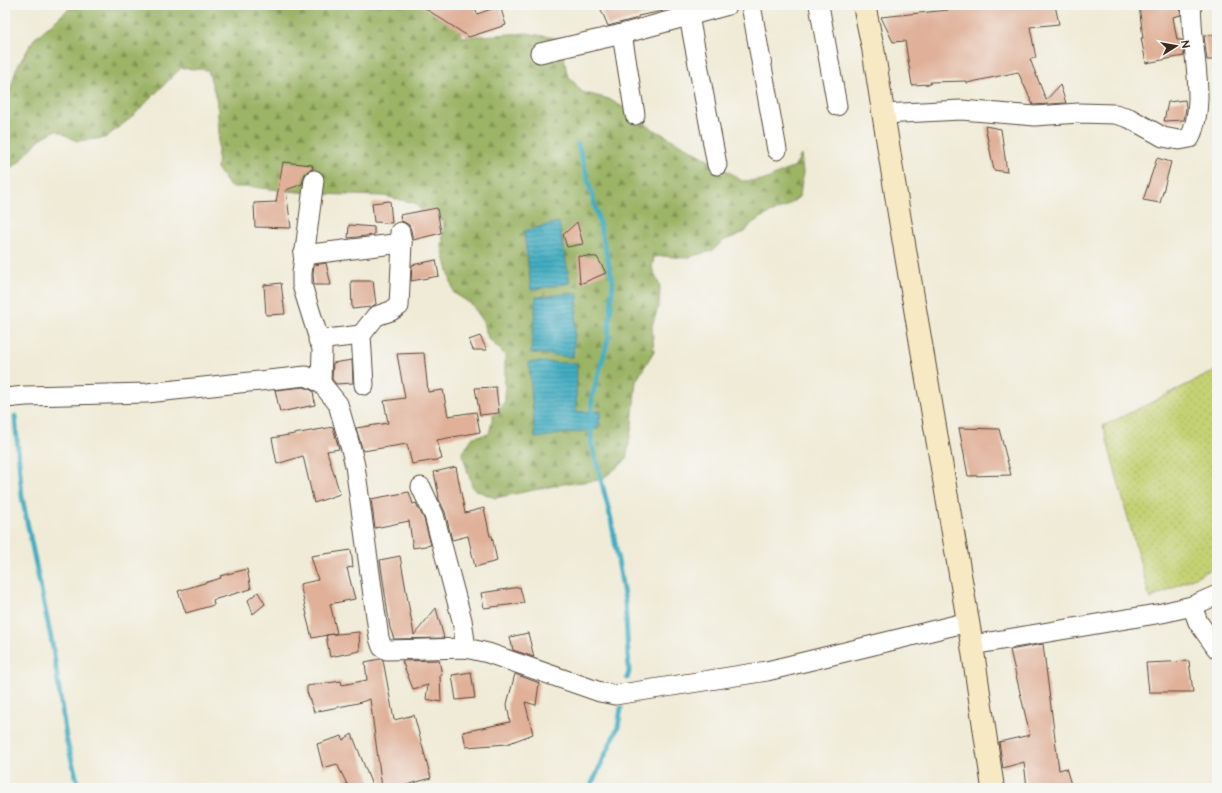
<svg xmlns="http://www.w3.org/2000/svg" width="1222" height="793" viewBox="0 0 1222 793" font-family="'Architects Daughter',sans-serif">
  <defs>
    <pattern id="grass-dots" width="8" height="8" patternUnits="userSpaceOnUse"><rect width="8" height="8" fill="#c4d274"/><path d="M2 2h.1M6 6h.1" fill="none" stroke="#a9b464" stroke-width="1.8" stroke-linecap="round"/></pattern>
    <pattern id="forest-firs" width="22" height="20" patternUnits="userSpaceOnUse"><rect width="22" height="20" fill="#9bb466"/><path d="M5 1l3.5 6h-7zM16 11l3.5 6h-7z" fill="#809353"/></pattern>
    <pattern id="water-rules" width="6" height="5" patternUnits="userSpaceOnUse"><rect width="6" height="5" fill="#43adc2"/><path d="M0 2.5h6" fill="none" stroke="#398d9d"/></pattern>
  </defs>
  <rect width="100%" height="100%" fill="#f6f6f2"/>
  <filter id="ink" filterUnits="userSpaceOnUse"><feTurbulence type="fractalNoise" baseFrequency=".025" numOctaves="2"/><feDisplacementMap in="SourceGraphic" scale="8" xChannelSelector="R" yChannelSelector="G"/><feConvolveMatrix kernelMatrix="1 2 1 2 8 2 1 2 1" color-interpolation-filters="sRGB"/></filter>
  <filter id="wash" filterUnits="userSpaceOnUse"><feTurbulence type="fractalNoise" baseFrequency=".012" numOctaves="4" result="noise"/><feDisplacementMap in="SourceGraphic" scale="16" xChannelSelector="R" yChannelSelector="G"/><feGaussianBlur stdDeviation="0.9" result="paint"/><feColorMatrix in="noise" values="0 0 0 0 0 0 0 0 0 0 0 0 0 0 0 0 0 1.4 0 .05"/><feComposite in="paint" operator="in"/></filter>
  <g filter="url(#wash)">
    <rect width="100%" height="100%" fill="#f0ebd7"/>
    <polygon fill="url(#grass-dots)" stroke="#807e49" points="1217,370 1217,566 1150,599 1103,426"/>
    <polygon fill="url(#forest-firs)" stroke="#6b6f42" points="87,5 451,5 462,37 526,33 561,39 567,74 582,92 609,99 631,112 651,128 717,164 742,181 765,180 795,166 801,155 803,172 800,196 786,207 770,213 752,223 745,232 723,241 712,251 685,258 664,256 654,257 652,268 660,286 659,305 652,326 654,351 636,381 632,425 626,460 601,480 563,484 495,498 473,489 462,453 473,437 489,434 493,416 505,401 505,355 488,338 482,319 471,304 454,293 442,248 444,220 429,220 415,203 383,196 317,194 252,187 230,187 217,168 219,132 217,102 208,70 181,68 132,117 105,138 77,141 56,130 40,139 17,164 5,173 5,102 8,99 16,69 34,39 70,8"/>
    <g fill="url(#water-rules)" stroke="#3f6c70">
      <polygon points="559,222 570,283 531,290 524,231"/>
      <polygon points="578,293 573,357 531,353 536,297"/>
      <polygon points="529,362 577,363 576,412 601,411 598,429 535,438"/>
    </g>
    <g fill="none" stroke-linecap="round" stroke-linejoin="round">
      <g stroke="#43adc2" stroke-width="5">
        <polyline points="578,144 597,213 613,282 608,340 592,397 591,440 611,519 625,601 629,672 627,678"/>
        <polyline points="15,416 22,497 53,648 66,738 79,788"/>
        <polyline points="590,788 618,727 621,708"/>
      </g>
    </g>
    <g id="blocks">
      <g fill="#e0b098">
        <polygon points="420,5 475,5 477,14 500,6 506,25 469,37"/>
        <polygon points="599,5 662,5 663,11 638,16 638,18 608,26"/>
        <polygon points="948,5 1055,5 1059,24 1030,27 1036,58 1030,59 1046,100 1060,85 1066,103 1033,105 1018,72 967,83 967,81 930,82 931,84 912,85 905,41 893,42 881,17 948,10"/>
        <polygon points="1139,5 1180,5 1181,15 1173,17 1177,40 1182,40 1184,56 1146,63 1141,38 1143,38"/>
        <polygon points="1217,34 1217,60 1207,60 1204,36"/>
        <polygon points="1185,100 1186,108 1184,120 1164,121 1168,102"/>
        <polygon points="985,126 1001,129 1007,172 994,170"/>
        <polygon points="1157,158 1171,162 1160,203 1143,200"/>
        <polygon points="283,162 312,165 313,169 309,170 305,174 302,184 286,190 291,228 255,227 254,203 276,202"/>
        <polygon points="390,201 392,223 374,222 372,203"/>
        <polygon points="437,208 441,233 413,240 411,230 409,225 404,222 401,221 400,215"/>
        <polygon points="577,222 583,244 567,247 563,235"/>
        <polygon points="349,225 374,227 374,235 348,238"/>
        <polygon points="578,256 597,257 606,273 580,284"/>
        <polygon points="436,260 439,276 411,281 412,265"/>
        <polygon points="326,263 331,285 314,285 313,274 314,265"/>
        <polygon points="351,281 373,281 376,304 371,307 352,309"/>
        <polygon points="281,283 285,314 266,315 264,285"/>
        <polygon points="480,336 487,350 473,350 469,340"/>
        <polygon points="424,353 428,392 443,390 448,416 476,412 480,432 437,440 442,459 412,464 407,444 363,451 356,428 388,423 384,401 405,398 397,354"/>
        <polygon points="352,360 353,383 336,384 332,379 333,363"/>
        <polygon points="304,387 313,391 315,405 280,412 275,390"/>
        <polygon points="496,387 499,413 480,415 475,388"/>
        <polygon points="333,427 339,449 327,451 340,494 314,503 303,456 277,464 272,438"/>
        <polygon points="959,428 999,429 1011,475 968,476"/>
        <polygon points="456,467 465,513 484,508 490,536 492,536 497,561 475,567 468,536 452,540 445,512 438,497 439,497 434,472"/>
        <polygon points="409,492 413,504 416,503 424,519 431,545 413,548 409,521 375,528 371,499"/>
        <polygon points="351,550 353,567 347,568 355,599 330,604 337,633 312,638 306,615 307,615 300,584 318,580 311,556"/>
        <polygon points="400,556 414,635 436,608 444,638 394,639 390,628 380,560"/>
        <polygon points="247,569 251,589 213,600 214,605 186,613 178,591 221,578 220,576"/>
        <polygon points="520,587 524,603 484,608 481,593"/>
        <polygon points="258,592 265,604 253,614 248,600"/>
        <polygon points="359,632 360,651 330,657 326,635"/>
        <polygon points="528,633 534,657 513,650 510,637"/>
        <polygon points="1043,644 1059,770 1066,768 1072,788 1027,788 1024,762 1003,768 999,742 1030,735 1010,650"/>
        <polygon points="380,659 383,660 394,720 414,715 431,778 396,788 382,788 370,699 358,703 314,712 307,692 307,686 341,681 342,685 367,680 365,662"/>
        <polygon points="439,660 442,675 440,676 441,702 426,699 428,685 413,689 402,661"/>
        <polygon points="1189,661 1193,692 1149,692 1146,663"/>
        <polygon points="471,672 475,698 456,700 452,675"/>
        <polygon points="515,674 539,683 536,705 525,702 533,734 507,744 466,747 463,732 510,722 507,704"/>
        <polygon points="352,734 373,788 349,788 337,764 323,768 317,744 342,736 343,740"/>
      </g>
    </g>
  </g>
  <g filter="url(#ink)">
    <use href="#blocks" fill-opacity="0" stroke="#56473a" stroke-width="1"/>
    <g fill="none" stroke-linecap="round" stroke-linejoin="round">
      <g stroke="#56473a" stroke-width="21">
        <g id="street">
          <polyline points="751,5 777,150"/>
          <polyline points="819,5 837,106"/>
          <polyline points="689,16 717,165"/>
          <polyline points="622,34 635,115"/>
          <polyline points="540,53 622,34 728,5"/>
          <path d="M883,114L961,110L1035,116L1079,113L1115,114L1129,118L1163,137L1179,140L1190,138C1203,109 1197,77 1194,46C1192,32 1192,19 1191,5"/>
          <polyline points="314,180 302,273 302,285 322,349 321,383"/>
          <polyline points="303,255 402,243"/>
          <polyline points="318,340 361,335"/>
          <polyline points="364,385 361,335 376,316 391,311 399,306 402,243 400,232"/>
          <polyline points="5,398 26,396 147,393 306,376 321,383 338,404 351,449 355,466 379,638 382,647 387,650 466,648 488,653 600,692 615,695 767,671 968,622"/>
          <polyline points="421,487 434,515 462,620 466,648"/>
          <polyline points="1192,606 1198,622 1217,649"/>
          <polyline points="972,645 1162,613 1192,606 1217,595"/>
        </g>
      </g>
      <g stroke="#56473a" stroke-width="24">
        <polyline id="secondary" points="864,5 873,48 899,214 972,645 993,788"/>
      </g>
      <use href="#street" stroke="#fff" stroke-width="19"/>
      <use href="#secondary" stroke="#f6e9c3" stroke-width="22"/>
    </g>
  </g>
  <rect width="1222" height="793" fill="none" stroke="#f6f6f2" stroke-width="20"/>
  <g transform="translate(1176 46) rotate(79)" stroke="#f6f6f2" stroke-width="3" paint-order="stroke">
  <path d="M0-3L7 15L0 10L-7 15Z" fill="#3b2a1e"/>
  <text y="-6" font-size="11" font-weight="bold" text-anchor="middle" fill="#3b2a1e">N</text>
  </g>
</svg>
